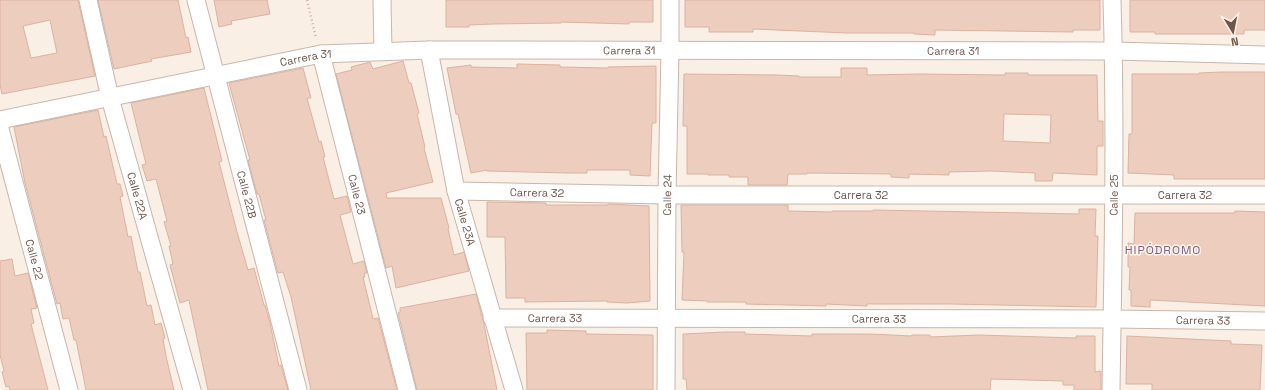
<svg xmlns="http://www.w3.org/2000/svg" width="1265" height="390" viewBox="0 0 1265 390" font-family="'Space Grotesk',sans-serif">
  <rect width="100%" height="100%" fill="#f9efe4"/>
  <g fill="#eccdbe" stroke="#dcb2a0" fill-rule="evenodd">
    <path d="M0,0H78L95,76L2,94L0,85ZM50,20L57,53L31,58L23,26Z"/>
    <polygon points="98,0 178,0 186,38 188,37 191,52 151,59 152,61 114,69"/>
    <polygon points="214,0 267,0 270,14 231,21 232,24 219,27"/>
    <polygon points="446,0 653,0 653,22 629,22 629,24 561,22 561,23 493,24 469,25 469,27 446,27"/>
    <polygon points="685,0 1100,0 1100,30 1073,30 1073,32 935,30 935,35 914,34 914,33 847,33 753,29 753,32 709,32 709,27 685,27"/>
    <polygon points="1130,0 1265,0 1265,30 1244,30 1244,34 1155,34 1155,32 1130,32"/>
    <polygon points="403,61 409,83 411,83 419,113 417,114 425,147 424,148 433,182 386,193 387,198 441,198 449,228 448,229 454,255 464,252 469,271 396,288 392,266 386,268 336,74 352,70 351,67 370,62 373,69"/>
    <polygon points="517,64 560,65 560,67 608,68 608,67 656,66 656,123 652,123 650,176 630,175 630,170 587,170 587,173 567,173 487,171 487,170 471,173 458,114 456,114 447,68 471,65 471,67 517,68"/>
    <polygon points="303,68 311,98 307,98 319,142 321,141 325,157 323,157 334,199 347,196 351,212 340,215 353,264 364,261 367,273 364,273 365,277 363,277 373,319 378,318 397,390 311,390 291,297 283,272 278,273 264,220 266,220 259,194 257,194 248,160 250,160 229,83"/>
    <path d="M841,68H867V75L919,74L1005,75V73H1028V75H1097L1098,121H1103V146H1097V175L1053,173L1052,181H1035V173L991,171L949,172V175L909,174V178L891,177V174L807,173V174H788L787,185H748V177H729V175H708V174H687V126H683L684,74L777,75L799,76V77H841ZM1004,114L1051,115L1050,143L1003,141Z"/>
    <polygon points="1222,72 1265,72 1265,179 1174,179 1174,175 1128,173 1129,134 1132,134 1132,74 1199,74 1199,73"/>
    <polygon points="204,88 222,161 219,162 237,232 248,270 254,268 264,305 265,305 270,323 279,366 281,365 288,390 208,390 189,300 180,303 170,265 173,264 169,246 171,246 164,222 167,221 156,179 147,181 142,165 146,164 131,103"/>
    <polygon points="98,110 104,137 106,136 117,184 120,184 123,196 120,197 128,237 131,236 138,272 140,272 147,306 151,305 155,325 161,323 165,338 163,339 166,356 174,390 86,390 76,340 74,340 69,318 63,319 60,303 57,304 25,183 14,127"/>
    <polygon points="487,202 546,203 546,205 608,205 608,204 649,206 650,301 627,303 607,302 607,301 525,302 525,298 506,298 505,237 487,237"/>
    <polygon points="681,205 788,205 788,211 832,212 832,211 873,211 873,210 1079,214 1079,209 1096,209 1095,236 1098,236 1096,307 950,304 867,304 867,306 826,304 826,306 746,304 746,302 707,302 707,301 682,300 684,252 682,252"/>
    <polygon points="1235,211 1265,212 1265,306 1150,300 1150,307 1131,306 1131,290 1129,290 1130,267 1128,267 1128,243 1134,244 1135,213 1235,213"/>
    <polygon points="12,259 15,276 28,273 37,308 31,309 34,323 31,324 48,390 10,390 9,386 6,387 2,372 4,371 0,355 0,261"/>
    <polygon points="476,294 484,324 497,390 417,390 398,313 400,312 400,308"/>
    <polygon points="547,330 586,331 586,334 653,335 653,390 527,390 526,333 547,333"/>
    <polygon points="725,332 745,332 745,334 812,336 812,334 871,334 911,336 912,335 930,335 930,337 979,335 1076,338 1076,336 1095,336 1095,372 1101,371 1101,390 1074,390 1074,385 1063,385 1063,381 991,379 990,390 687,390 686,379 683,379 683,334"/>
    <polygon points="1127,336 1231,341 1231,344 1262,345 1260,390 1152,390 1152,384 1126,384"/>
  </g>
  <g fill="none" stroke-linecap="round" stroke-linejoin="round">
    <g stroke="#c9b6ab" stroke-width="19">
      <g id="minor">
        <path id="s1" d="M88,0L110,98L192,390"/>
        <path id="s2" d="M196,0L298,390"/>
        <polyline points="382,0 383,51"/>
        <path id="s3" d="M429,50L456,191L514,390"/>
        <path id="s4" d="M321,54L407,390"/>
        <path id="s5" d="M0,120L321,54L429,50L1114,51L1265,55"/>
        <path id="s6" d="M0,129L69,390"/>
        <path id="s7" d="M456,191L667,195H1265"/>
        <path id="s8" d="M492,318L1112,319L1265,321"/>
        <path id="s9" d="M666,390L667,195L670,51V0"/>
        <path id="s10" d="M1111,390C1113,260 1116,130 1112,0"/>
      </g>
    </g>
    <polyline stroke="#d0b0a2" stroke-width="2.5" stroke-dasharray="1 3" stroke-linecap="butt" points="307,0 316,38"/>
    <use href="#minor" stroke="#fff" stroke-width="17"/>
  </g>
  <g text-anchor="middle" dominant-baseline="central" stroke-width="3" stroke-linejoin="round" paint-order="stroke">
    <g font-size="11" fill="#6f564c" stroke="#fdf3e9">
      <text stroke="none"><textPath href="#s5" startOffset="636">Carrera 31</textPath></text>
      <text stroke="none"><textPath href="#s5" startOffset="960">Carrera 31</textPath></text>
      <text stroke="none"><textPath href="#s5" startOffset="312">Carrera 31</textPath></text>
      <text stroke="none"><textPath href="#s7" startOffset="81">Carrera 32</textPath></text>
      <text stroke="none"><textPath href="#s2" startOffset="201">Calle 22B</textPath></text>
      <text stroke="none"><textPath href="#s4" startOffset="145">Calle 23</textPath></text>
      <text stroke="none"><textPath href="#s9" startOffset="195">Calle 24</textPath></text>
      <text stroke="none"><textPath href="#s7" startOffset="405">Carrera 32</textPath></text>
      <text stroke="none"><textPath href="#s10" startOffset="195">Calle 25</textPath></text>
      <text stroke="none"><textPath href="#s7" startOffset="729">Carrera 32</textPath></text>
      <text stroke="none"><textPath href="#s1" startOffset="202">Calle 22A</textPath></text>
      <text stroke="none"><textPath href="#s3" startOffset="176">Calle 23A</textPath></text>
      <text stroke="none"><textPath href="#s6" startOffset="135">Calle 22</textPath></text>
      <text stroke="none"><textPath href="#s8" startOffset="63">Carrera 33</textPath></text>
      <text stroke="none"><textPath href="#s8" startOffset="387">Carrera 33</textPath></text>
      <text stroke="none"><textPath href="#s8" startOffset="711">Carrera 33</textPath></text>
    </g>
    <g font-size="12" letter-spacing="1" fill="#7a658b" stroke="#fdf3e9">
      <text x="1163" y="250">HIPÓDROMO</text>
    </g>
  </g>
  <g transform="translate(1233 32) rotate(170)" stroke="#fdf3e9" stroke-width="3" paint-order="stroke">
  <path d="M0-3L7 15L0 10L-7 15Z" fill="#6f564c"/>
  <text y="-6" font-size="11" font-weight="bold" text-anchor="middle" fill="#6f564c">N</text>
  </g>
</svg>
